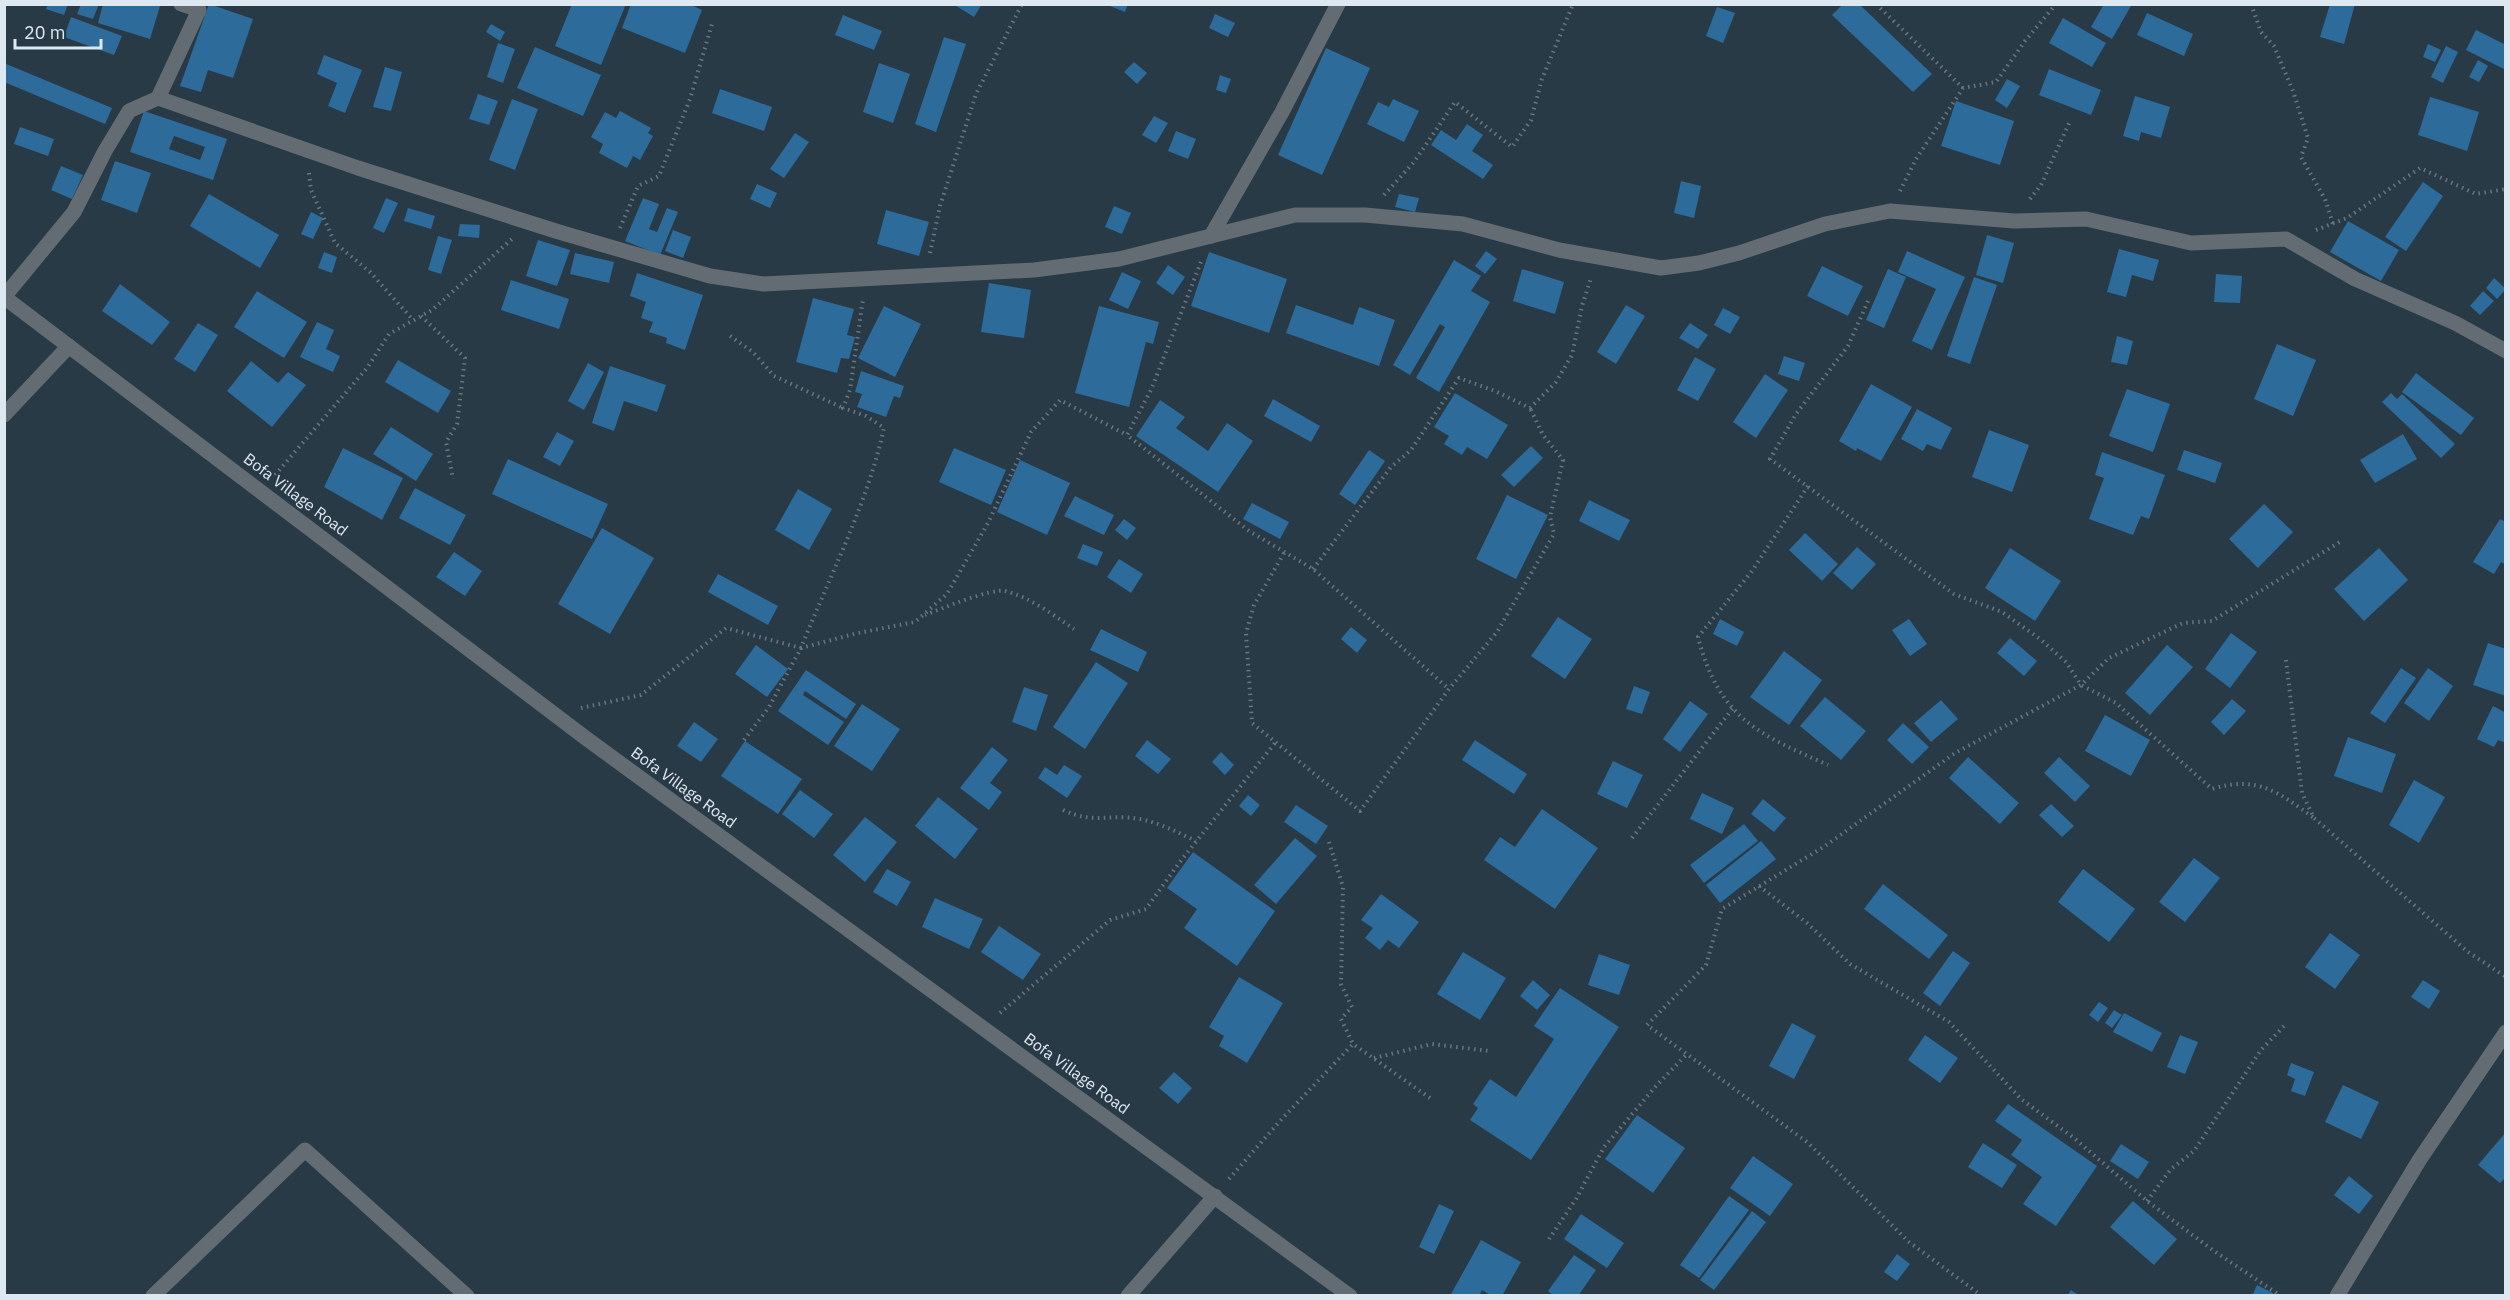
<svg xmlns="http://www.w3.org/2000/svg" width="2510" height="1300" viewBox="0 0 2510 1300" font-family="'IBM Plex Sans',sans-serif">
  <rect width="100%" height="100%" fill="#293a47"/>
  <g fill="#2c6b9a" fill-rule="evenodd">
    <polygon points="48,4 68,4 64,15 46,9"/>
    <polygon points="81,4 99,4 93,19 77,14"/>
    <polygon points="103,4 160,6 150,39 98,23"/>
    <polygon points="209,4 253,19 233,78 208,70 201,92 180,86"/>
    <polygon points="572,4 626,4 601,65 555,46"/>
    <polygon points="631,4 689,4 702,10 685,53 622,28"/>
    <polygon points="953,4 982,4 974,17"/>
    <polygon points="1105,4 1128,4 1125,12"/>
    <polygon points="1843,4 1859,4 1932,74 1913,92 1832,15"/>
    <polygon points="2104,4 2132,4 2112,39 2091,27"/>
    <polygon points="2330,4 2355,4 2344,44 2320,37"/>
    <polygon points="1717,7 1735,13 1723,43 1706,36"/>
    <polygon points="2147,13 2193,34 2184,56 2137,35"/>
    <polygon points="1215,14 1235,23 1228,37 1209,28"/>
    <polygon points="843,15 882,31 874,50 835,35"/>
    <polygon points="71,17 122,36 114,55 64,37"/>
    <polygon points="2063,18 2106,43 2092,67 2049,43"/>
    <polygon points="491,24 505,32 500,41 486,32"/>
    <polygon points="2476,30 2506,45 2506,70 2466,50"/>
    <polygon points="944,37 966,44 936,132 915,124"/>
    <polygon points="498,43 515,49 503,83 487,77"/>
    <polygon points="2428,44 2441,50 2435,62 2423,57"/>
    <polygon points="2446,46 2458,52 2443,83 2431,77"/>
    <polygon points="535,47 601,75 583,116 517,88"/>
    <polygon points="1326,48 1370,68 1322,175 1278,155"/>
    <polygon points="324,55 362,70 345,113 328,106 337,83 317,74"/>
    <polygon points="2478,60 2488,66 2479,82 2469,77"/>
    <polygon points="1134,62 1147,73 1137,84 1124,72"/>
    <polygon points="4,63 112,108 105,124 4,82"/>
    <polygon points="879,63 910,74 893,123 863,112"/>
    <polygon points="385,67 402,72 391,111 373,107"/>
    <polygon points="2049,69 2101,90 2091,115 2039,95"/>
    <polygon points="1220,75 1231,79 1226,93 1216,90"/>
    <polygon points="2007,79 2020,86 2007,108 1995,100"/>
    <polygon points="720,89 772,107 764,131 712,113"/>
    <polygon points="478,94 498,101 489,125 469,119"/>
    <polygon points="2135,96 2170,107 2161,138 2141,132 2139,141 2123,136"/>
    <polygon points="2430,97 2479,112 2467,151 2418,135"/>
    <polygon points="512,99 538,109 515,170 489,160"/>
    <polygon points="1393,99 1419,111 1404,142 1367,124 1378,102 1389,107"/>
    <polygon points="1956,101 2014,121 2000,165 1941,146"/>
    <path d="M144,111L227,139L213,180L130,152ZM174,136L205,147L200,160L169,149Z"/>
    <polygon points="620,111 651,128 648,133 653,136 640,160 633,156 627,168 599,153 603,144 591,137 605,112 616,118"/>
    <polygon points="1154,116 1168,123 1156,143 1142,135"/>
    <polygon points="1467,124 1483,135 1472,151 1493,165 1483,179 1431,145 1441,130 1456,140"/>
    <polygon points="20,127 54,139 48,156 14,144"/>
    <polygon points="1176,131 1196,139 1188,159 1168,151"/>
    <polygon points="795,133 809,142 784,178 770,169"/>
    <polygon points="115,161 151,173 137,213 101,200"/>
    <polygon points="61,166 83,175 72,199 51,190"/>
    <polygon points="1681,181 1701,186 1694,218 1674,213"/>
    <polygon points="2423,182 2443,196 2406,251 2385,237"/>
    <polygon points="757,184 777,193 770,208 750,199"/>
    <polygon points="209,194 279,235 260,268 190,226"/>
    <polygon points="1399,194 1419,198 1415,212 1395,207"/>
    <polygon points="386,198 398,203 384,233 373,228"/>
    <polygon points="643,198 659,204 649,229 657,232 667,208 678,212 660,255 625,241"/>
    <polygon points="1114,206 1131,213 1122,234 1105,227"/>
    <polygon points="408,208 435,216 431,229 404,221"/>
    <polygon points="886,210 929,222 919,256 877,244"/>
    <polygon points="311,212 323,218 313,239 301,234"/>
    <polygon points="2348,221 2399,250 2381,281 2330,252"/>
    <polygon points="460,224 480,225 479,238 458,236"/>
    <polygon points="673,230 691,237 683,258 665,251"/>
    <polygon points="1987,235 2014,243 2003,283 1976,275"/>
    <polygon points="438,236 452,240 441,274 428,270"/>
    <polygon points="538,240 570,250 557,286 526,276"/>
    <polygon points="2119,249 2159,260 2153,281 2132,275 2126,297 2107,292"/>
    <polygon points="1486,251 1497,259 1485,274 1475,266"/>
    <polygon points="1907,251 1965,277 1932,350 1912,341 1936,289 1898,272"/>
    <polygon points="324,252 337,257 332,273 318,268"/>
    <polygon points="1209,252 1287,279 1269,333 1191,306"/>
    <polygon points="575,253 614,262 609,283 570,274"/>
    <polygon points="1454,260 1481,276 1471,291 1490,302 1439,392 1416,378 1445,327 1440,324 1410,375 1393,365"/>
    <polygon points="1168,265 1185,277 1173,295 1156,283"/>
    <polygon points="1822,266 1863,286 1848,316 1807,296"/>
    <polygon points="1522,269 1564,282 1555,314 1513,301"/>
    <polygon points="1888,269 1906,277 1884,328 1866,320"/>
    <polygon points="1122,272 1141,281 1128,309 1109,300"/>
    <polygon points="637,273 703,295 685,350 666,343 667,338 649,332 653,322 641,318 646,302 630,296"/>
    <polygon points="2216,274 2242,276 2240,303 2214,302"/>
    <polygon points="1974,277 1997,285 1970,364 1947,356"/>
    <polygon points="2494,278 2506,289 2497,299 2486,288"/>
    <polygon points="511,280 569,299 559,329 501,310"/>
    <polygon points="989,283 1031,290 1024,338 981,332"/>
    <polygon points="120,284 170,322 152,345 102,311"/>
    <polygon points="257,291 307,322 284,358 234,327"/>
    <polygon points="2483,291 2494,301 2480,315 2470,306"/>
    <polygon points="813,298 854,309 847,335 855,337 849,359 841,358 837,373 796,362"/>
    <polygon points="1296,305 1353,325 1359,307 1395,320 1379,366 1286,333"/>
    <polygon points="1626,305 1645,316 1616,364 1597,352"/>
    <polygon points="884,306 921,324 895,377 858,358"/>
    <polygon points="1099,306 1159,322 1153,344 1146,342 1129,407 1075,393"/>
    <polygon points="1723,308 1740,317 1730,334 1714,325"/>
    <polygon points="317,322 334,330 326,349 340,356 333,372 300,357"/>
    <polygon points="198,323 218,335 195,372 174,359"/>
    <polygon points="1690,323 1708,335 1698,349 1679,338"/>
    <polygon points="2117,336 2133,341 2127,365 2111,362"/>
    <polygon points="2277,344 2316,360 2293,416 2254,399"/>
    <polygon points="1784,356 1805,363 1799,381 1778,374"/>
    <polygon points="1695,357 1716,369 1698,401 1677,390"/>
    <polygon points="398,360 451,391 438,413 385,382"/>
    <polygon points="251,361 278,383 288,372 306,385 272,427 227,391"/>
    <polygon points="588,363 604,372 584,410 568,401"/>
    <polygon points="610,366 666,385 657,412 624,401 614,431 592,423"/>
    <polygon points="861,371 904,386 900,398 894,396 886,417 857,407 862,394 855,392"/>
    <polygon points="2416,373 2474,418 2461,435 2402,392"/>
    <polygon points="1765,374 1788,390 1756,438 1733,422"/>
    <polygon points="1871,384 1912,407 1881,461 1857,448 1856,451 1839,441"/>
    <polygon points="2127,389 2170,404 2153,452 2109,436"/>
    <polygon points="1455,393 1508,425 1487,459 1467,447 1462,455 1444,444 1449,436 1434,427"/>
    <polygon points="2391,393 2397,399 2402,394 2455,444 2441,458 2382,402"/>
    <polygon points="1273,399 1320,426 1311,442 1264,416"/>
    <polygon points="1160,400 1185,417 1176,428 1208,451 1227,423 1253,441 1218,492 1136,436"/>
    <polygon points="1917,409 1952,428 1941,450 1927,444 1923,451 1901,439"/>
    <polygon points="391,427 433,454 416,481 373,454"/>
    <polygon points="1989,430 2029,445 2012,492 1972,477"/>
    <polygon points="557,432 574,441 560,466 543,457"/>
    <polygon points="2403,434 2417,459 2375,483 2360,460"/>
    <polygon points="1531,446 1543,458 1514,487 1501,475"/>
    <polygon points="343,448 403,478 382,520 324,487"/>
    <polygon points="954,448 1006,470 991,505 939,482"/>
    <polygon points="1369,450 1385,461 1355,505 1339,494"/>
    <polygon points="2184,450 2222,463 2215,483 2177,470"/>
    <polygon points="2102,452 2165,475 2149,519 2141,516 2133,535 2089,519 2104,478 2095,475"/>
    <polygon points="508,459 608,504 592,539 492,494"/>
    <polygon points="1020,460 1070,483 1047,535 997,512"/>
    <polygon points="415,488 466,515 450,545 399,518"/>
    <polygon points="798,489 832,509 809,550 775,530"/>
    <polygon points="1507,495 1548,515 1516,579 1476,559"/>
    <polygon points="1075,496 1114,515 1104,535 1064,516"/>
    <polygon points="1589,500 1630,520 1619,541 1579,521"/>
    <polygon points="1252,503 1289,522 1280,539 1243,519"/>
    <polygon points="2264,504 2293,532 2258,568 2229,539"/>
    <polygon points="1124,519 1136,528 1127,540 1115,530"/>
    <polygon points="2500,519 2506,522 2506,565 2501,562 2494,574 2473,562"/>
    <polygon points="602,528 654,558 610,634 558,604"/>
    <polygon points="1805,533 1838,564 1822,581 1789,550"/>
    <polygon points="1083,544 1103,552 1097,566 1077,558"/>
    <polygon points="1857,547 1876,564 1852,590 1833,573"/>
    <polygon points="2010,548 2061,581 2035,621 1985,588"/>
    <polygon points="2379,548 2408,580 2364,621 2334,589"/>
    <polygon points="454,552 482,571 465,596 436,577"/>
    <polygon points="1119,559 1143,574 1131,593 1107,577"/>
    <polygon points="718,574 778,606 768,625 708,592"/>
    <polygon points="1558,617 1592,639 1565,679 1531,656"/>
    <polygon points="1720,619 1744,632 1737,646 1713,634"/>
    <polygon points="1909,619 1927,644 1910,656 1892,630"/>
    <polygon points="1351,627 1367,640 1357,653 1341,639"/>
    <polygon points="1101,629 1147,652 1138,672 1090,650"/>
    <polygon points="2231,633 2257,652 2230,688 2205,669"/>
    <polygon points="2010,638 2037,661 2024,676 1997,653"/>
    <polygon points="2488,643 2506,649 2506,696 2473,685"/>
    <polygon points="756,645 788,669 767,697 735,674"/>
    <polygon points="2167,645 2193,667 2150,715 2125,693"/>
    <polygon points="1784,651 1822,680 1789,725 1750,697"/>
    <polygon points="1096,662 1128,683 1085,749 1053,727"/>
    <polygon points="2401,668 2416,678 2385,723 2370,713"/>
    <polygon points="2428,668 2453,686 2429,721 2404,703"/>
    <polygon points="806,670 856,704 846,719 805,691 803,695 844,722 828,745 778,711"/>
    <polygon points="1634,686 1650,692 1642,714 1626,709"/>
    <polygon points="1024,687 1048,695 1036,731 1012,722"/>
    <polygon points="1825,697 1866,731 1841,760 1800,726"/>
    <polygon points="2232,699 2246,711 2224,735 2211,722"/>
    <polygon points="1941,700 1958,719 1931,742 1914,723"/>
    <polygon points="1690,701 1708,714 1680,752 1663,739"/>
    <polygon points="862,704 900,729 872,771 834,746"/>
    <polygon points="2493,706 2506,713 2506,743 2498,740 2494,747 2477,739"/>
    <polygon points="2105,715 2150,740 2131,776 2085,751"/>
    <polygon points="694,722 718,739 701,762 677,746"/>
    <polygon points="1903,723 1929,747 1912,764 1887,740"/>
    <polygon points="2348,737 2396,754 2382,793 2334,776"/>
    <polygon points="1147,740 1171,759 1158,774 1135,756"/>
    <polygon points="1475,740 1527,774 1514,794 1462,760"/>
    <polygon points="745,741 802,779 778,814 721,776"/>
    <polygon points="992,747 1008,760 990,783 1002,792 989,810 960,788"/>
    <polygon points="1221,752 1234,765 1225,775 1212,762"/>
    <polygon points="1968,757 2019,803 2000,824 1949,778"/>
    <polygon points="2059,757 2090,786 2075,802 2044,773"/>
    <polygon points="1613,761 1643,775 1627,808 1597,794"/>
    <polygon points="1064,765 1082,776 1067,798 1038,778 1045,767 1057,775"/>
    <polygon points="2414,780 2445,797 2419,843 2389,825"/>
    <polygon points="800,790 833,814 814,838 782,814"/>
    <polygon points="1702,793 1734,808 1722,834 1690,819"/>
    <polygon points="1248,795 1260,805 1251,816 1239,806"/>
    <polygon points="938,797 978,829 955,859 915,826"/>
    <polygon points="1763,799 1786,818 1774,832 1751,814"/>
    <polygon points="2051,804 2074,826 2062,837 2039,815"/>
    <polygon points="1296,805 1328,826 1316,844 1284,822"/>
    <polygon points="1542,809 1598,848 1555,909 1484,860 1500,837 1515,847"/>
    <polygon points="865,817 897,842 865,882 833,855"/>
    <polygon points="1744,824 1758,841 1704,883 1690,865"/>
    <polygon points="1295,838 1317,856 1276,904 1254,885"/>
    <polygon points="1761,841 1776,859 1720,903 1706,885"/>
    <polygon points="1193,852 1275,911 1237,966 1184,928 1197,909 1167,888"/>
    <polygon points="2194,858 2220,878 2185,922 2159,902"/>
    <polygon points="887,869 911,882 897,906 873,892"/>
    <polygon points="2083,869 2135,909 2109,942 2058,902"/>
    <polygon points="1883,884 1948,935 1929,959 1864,909"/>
    <polygon points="1381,894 1419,922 1399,948 1388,940 1380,950 1365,938 1373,928 1361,920"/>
    <polygon points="935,898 983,919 969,949 922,927"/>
    <polygon points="999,926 1041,954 1023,980 981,952"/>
    <polygon points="2330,933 2360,955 2335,989 2305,967"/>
    <polygon points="1953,951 1970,963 1940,1006 1923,993"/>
    <polygon points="1463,952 1506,978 1480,1020 1437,994"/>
    <polygon points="1599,954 1630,965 1619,995 1588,985"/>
    <polygon points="1239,977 1283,1003 1247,1063 1219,1046 1224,1036 1209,1027"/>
    <polygon points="1533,980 1550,995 1537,1010 1520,996"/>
    <polygon points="2423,980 2440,991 2429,1009 2411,997"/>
    <polygon points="1560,988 1619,1027 1531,1160 1470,1120 1478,1108 1473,1104 1490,1079 1516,1097 1554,1039 1534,1026"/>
    <polygon points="2099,1002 2108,1008 2098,1022 2089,1015"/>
    <polygon points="2114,1010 2122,1015 2112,1028 2105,1023"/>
    <polygon points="2124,1013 2162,1033 2152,1052 2113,1032"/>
    <polygon points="1792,1023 1816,1036 1794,1079 1769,1066"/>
    <polygon points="1925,1035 1958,1058 1940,1083 1908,1060"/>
    <polygon points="2180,1035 2198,1042 2185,1074 2167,1067"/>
    <polygon points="2291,1063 2314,1072 2305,1096 2291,1091 2295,1079 2287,1075"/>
    <polygon points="1174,1072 1192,1088 1178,1104 1159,1088"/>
    <polygon points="2343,1085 2379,1102 2361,1139 2325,1122"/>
    <polygon points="2008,1104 2097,1166 2056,1226 2023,1204 2042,1177 2011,1155 2022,1140 1995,1121"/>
    <polygon points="1637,1115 1685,1148 1653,1193 1605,1159"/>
    <polygon points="2506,1132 2506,1177 2500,1183 2478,1165"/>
    <polygon points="1983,1143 2017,1165 2002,1188 1968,1167"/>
    <polygon points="2121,1144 2149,1162 2138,1179 2110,1161"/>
    <polygon points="1753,1156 1793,1184 1770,1216 1730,1188"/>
    <polygon points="2349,1176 2373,1196 2359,1214 2334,1195"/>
    <polygon points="1729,1196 1749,1210 1699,1278 1680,1265"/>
    <polygon points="2133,1201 2177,1239 2154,1265 2110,1227"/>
    <polygon points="1439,1204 1454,1211 1434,1254 1419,1247"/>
    <polygon points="1752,1211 1766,1222 1714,1290 1700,1280"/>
    <polygon points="1581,1214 1624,1243 1607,1268 1564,1239"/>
    <polygon points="1481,1240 1521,1262 1502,1296 1492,1296 1482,1290 1479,1296 1450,1296"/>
    <polygon points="1897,1254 1910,1264 1897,1281 1884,1272"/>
    <polygon points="1574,1255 1596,1270 1578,1296 1554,1296 1548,1291"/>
    <polygon points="2257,1285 2273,1293 2272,1296 2252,1296"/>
    <polygon points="2071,1290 2080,1296 2067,1296"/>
  </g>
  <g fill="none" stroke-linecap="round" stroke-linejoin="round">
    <g stroke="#687682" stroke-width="4" stroke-dasharray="1.5 4.5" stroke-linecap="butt">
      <polyline points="1876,4 1963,88"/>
      <polyline points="2251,4 2261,32 2274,46 2293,91 2308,138 2301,157 2325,199 2333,224"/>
      <polyline points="309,173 311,190 335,243 370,272 413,320"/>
      <polyline points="1900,191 1916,159 1963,88 1996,82 2025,41 2056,4"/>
      <polyline points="1384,195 1414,162 1455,102 1512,147 1531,120 1542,79 1573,4"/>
      <polyline points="2030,199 2041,185 2070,121"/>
      <polyline points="620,228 638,186 659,176 690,99 712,24"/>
      <polyline points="2316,230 2347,218 2420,168 2476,194 2506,189"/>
      <polyline points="930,253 940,206 976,94 1022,4"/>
      <polyline points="1201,262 1151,390 1127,435 1249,531 1313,569 1449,689"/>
      <path d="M1868,301L1848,346L1796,414L1770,459L1954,594L2002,612L2040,639L2066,662L2081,685L2116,703L2212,789C2258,775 2278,792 2314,818"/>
      <polyline points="421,316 465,358 457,424 446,442 453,479"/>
      <polyline points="730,336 753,352 774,376 843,408"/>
      <polyline points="275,475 367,368 389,334 432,310 512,239"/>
      <path d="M1808,486L1752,571L1698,637C1719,718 1758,734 1828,765"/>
      <polyline points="1284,553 1254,605 1246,633 1252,723 1360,811 1449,689 1497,632 1554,534 1550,517 1563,460 1543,435 1530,408"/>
      <polyline points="1313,569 1391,467 1411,450 1459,378 1495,391 1530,408 1556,382 1572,355 1582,306 1591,278"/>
      <path d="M925,615C941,609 991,588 1005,591C1030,597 1053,615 1074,629"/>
      <polyline points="2286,660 2302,793 2314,818 2468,952 2506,977"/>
      <path d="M581,708L641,695L726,628L801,648C830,575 867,505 884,428L866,416L843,408L850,390L863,299"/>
      <polyline points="744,740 769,707 801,648 858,633 915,622 947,594 988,523 1031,432 1060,400 1127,435"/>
      <path d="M1063,810C1095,825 1109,813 1140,819C1160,823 1177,832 1196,841"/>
      <polyline points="1632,838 1733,708"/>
      <polyline points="1329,842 1343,887 1341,984 1352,1007 1341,1019 1353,1044"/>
      <polyline points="1759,886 1807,923 1850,964 1949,1022 2021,1099 2074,1138 2147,1201 2214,1251 2281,1296"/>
      <polyline points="1000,1013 1110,920 1146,909 1179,863 1275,743"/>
      <polyline points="1374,1058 1432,1044 1489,1051"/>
      <polyline points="1229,1179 1279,1122 1353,1044 1430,1098"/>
      <polyline points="2147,1201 2171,1169 2194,1151 2261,1050 2286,1024"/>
      <polyline points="1549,1239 1576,1199 1604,1147 1656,1086 1687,1054"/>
      <polyline points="1982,1296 1909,1242 1807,1142 1647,1025 1706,965 1722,909 1825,846 1955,753 2081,685 2109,658 2183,623 2212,621 2343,540"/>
    </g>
    <g stroke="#646c73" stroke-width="15">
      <polyline points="158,98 358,168 559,232 710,276 764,284 1034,270 1119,259 1295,215 1365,215 1463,224 1559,250 1661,268 1699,263 1739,253 1825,224 1890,211 2014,221 2086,219 2191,243 2286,239 2355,279 2455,323 2506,351"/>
      <polyline points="1211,236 1282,112 1338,4"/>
      <polyline points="4,297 587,739 1350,1296"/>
      <polyline points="4,297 74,212 105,151 129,111 158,98 199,10 181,4"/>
      <polyline points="4,415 69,346"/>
      <polyline points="153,1296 305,1150 467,1296"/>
      <polyline points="1128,1296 1215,1196"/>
      <polyline points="2337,1296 2420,1159 2506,1032"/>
    </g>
  </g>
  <g text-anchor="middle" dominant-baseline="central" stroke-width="4.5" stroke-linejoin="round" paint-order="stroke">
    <g font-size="16" fill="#dee8f1" stroke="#293a47">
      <text transform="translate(296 494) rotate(37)">Bofa Village Road</text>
      <text transform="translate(684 787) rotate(36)">Bofa Village Road</text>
      <text transform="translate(1077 1073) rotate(36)">Bofa Village Road</text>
    </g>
  </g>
  <rect width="2510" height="1300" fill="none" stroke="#dee8f1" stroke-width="12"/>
  <path d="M15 39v9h86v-9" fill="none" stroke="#dee8f1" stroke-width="3"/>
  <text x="24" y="39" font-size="18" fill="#dee8f1" stroke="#293a47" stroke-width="4.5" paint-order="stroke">20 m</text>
</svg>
